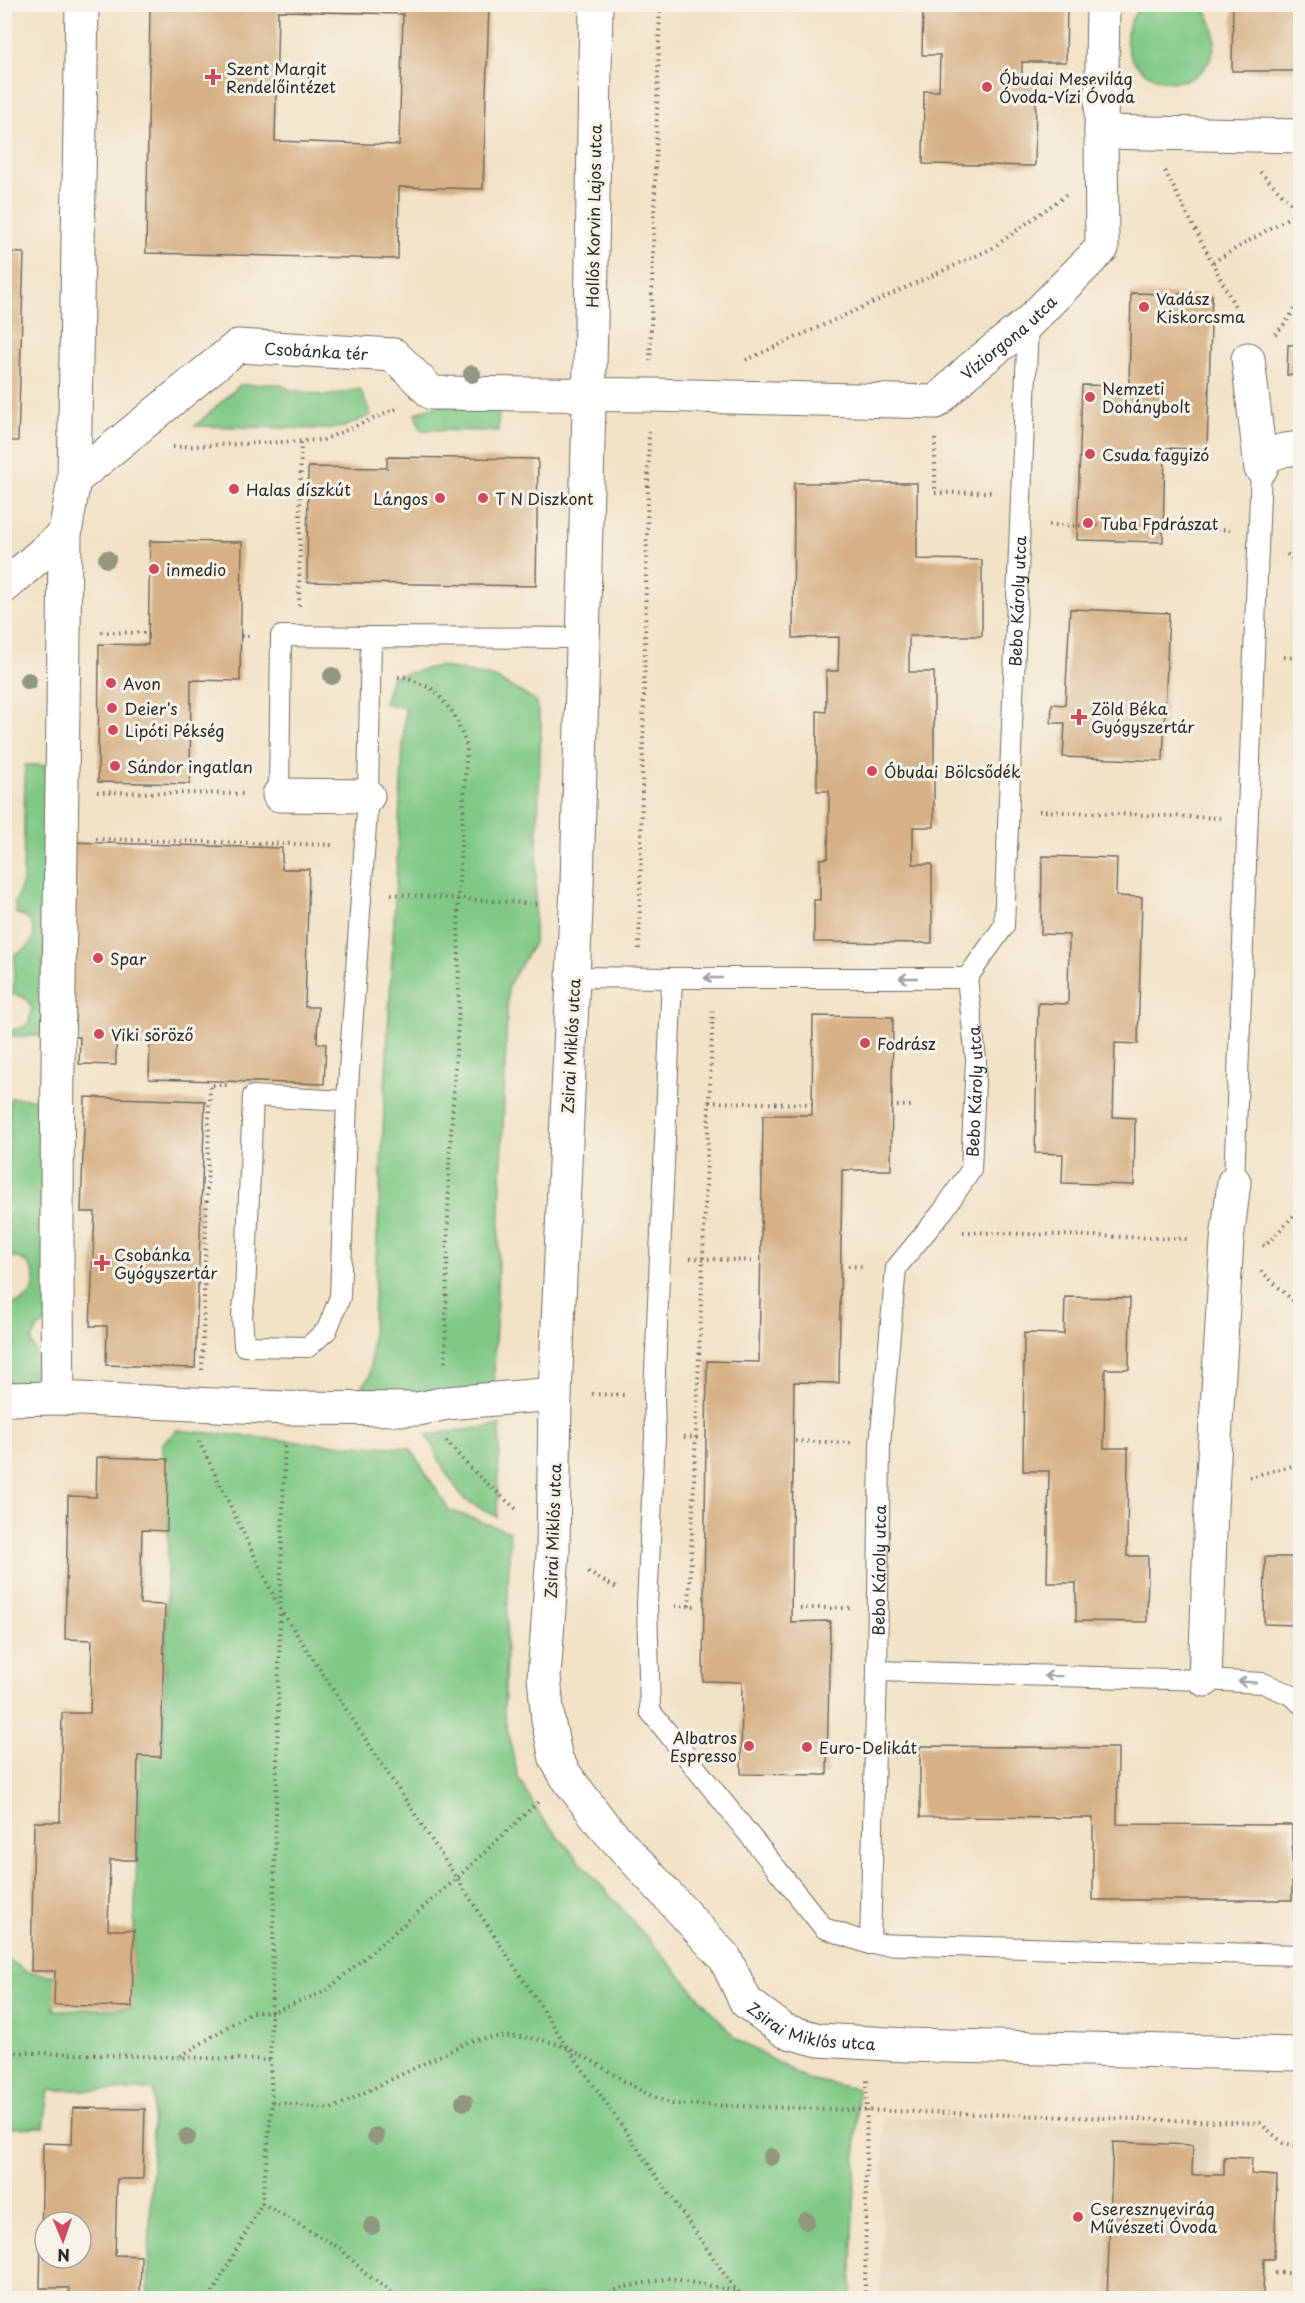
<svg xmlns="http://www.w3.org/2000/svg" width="1305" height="2303" viewBox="0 0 1305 2303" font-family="'Playpen Sans',sans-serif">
  <rect width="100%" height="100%" fill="#f7f3e8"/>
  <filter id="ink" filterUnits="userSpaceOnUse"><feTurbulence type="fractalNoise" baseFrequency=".0167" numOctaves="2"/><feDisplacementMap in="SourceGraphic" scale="12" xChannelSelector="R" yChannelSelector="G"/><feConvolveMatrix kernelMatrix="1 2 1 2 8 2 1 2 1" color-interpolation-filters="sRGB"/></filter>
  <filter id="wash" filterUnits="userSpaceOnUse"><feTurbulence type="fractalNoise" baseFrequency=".008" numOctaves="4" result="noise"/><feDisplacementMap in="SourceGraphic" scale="24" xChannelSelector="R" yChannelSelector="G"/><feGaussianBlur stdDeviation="1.35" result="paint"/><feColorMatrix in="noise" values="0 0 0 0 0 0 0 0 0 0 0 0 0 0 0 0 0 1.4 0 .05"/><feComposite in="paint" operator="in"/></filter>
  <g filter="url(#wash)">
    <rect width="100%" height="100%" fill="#f2e2c6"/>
    <polygon fill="#e3d1b4" points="884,2117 1209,2127 1208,2175 1224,2175 1224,2157 1252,2158 1251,2174 1277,2176 1274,2259 1264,2259 1263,2298 880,2298"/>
    <g fill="#7fc985" stroke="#557a58" stroke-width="1.5">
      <path d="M1142,5H1200C1212,18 1218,33 1213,51C1192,117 1088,64 1142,5Z"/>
      <polygon points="279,384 291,390 326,396 360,389 371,415 344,427 325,429 195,426 240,385"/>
      <polygon points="462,400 464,410 499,408 498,431 421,430 415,414 426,409"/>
      <polygon points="439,666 495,678 535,700 541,724 534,943 508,986 493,1404 359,1392 370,1376 405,708 384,703 392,677"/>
      <path d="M25,765H46L42,1036H12V1030L23,1027L29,1023L32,1008C27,999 24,995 13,995L15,954C21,951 28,949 31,943C38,931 30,915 16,914L15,903L23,882Z"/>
      <path d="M10,1098L53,1100L47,1322L39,1327L31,1341L36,1355L45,1358L49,1372L39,1386H9L5,1381L4,1330L7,1324L4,1305C45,1306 44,1257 7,1256Z"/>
      <polygon points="500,1425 497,1517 464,1499 446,1473 427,1435"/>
      <polygon points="177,1430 312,1443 410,1448 449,1510 510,1532 504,1714 518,1777 541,1817 736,2039 807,2079 858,2089 851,2298 148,2298 154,2090 49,2090 44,2127 5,2128 4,1957 27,1972 58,1976 54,2010 131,2008 141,1755 163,1752 168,1535 162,1444"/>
    </g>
    <g id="blocks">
      <g fill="#d6b185" fill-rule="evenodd">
        <path d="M224,4H489L483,189L399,187L398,259L146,253L150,9L224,11ZM278,11L403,14L399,145L275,141Z"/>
        <polygon points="923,4 1067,4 1066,62 1022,62 1022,83 1036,83 1035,166 923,164 924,91 939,91 940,55 922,55"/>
        <polygon points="1233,4 1300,4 1300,71 1232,71"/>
        <polygon points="4,252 24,253 18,441 4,441"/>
        <polygon points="1131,293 1212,295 1207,449 1165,448 1163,542 1077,540 1082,385 1129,386"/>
        <polygon points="1288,345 1300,345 1300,375 1287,375"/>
        <polygon points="387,457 538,459 536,586 307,582 308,467 387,468"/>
        <polygon points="794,483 917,483 917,559 982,560 982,636 909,636 909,672 934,672 934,827 913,827 913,864 932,864 932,943 814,942 814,900 820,900 820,859 828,858 829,791 817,791 817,711 826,712 826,671 838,671 839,637 793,638"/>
        <polygon points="150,541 242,542 240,681 191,680 190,784 98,782 99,644 148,645"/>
        <polygon points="1070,609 1169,613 1163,761 1063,757 1065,723 1051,723 1052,704 1065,705"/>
        <polygon points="68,842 282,848 282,869 309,869 305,1007 318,1007 317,1043 326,1044 324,1084 149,1079 150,1041 116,1040 116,1065 79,1064 80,1037 62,1037"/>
        <polygon points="1042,856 1117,858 1116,896 1142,897 1138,1044 1115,1043 1113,1117 1135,1118 1134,1185 1062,1183 1063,1154 1035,1153 1038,1003 1068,1004 1069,935 1041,934"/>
        <polygon points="813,1016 893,1017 891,1170 842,1170 839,1383 794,1382 791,1622 830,1621 827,1775 741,1774 742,1682 703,1681 707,1361 759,1362 763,1115 812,1115"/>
        <polygon points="85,1097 205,1101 195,1368 106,1365 107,1326 90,1326 95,1212 81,1212"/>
        <polygon points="1065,1297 1130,1298 1129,1369 1105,1369 1104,1448 1128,1448 1127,1556 1148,1556 1147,1622 1076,1621 1076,1583 1047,1583 1049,1471 1023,1471 1024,1333 1064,1334"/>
        <polygon points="97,1457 168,1459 167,1531 142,1530 140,1604 165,1605 161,1757 138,1756 136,1860 110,1860 108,1930 134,1930 132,2007 54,2005 55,1971 31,1971 34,1822 60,1822 62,1713 90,1713 92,1640 65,1639 68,1496 96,1497"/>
        <polygon points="1265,1557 1300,1557 1300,1650 1296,1650 1297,1625 1264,1624"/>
        <polygon points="920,1746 1118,1748 1117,1824 1292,1825 1292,1900 1093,1900 1093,1818 920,1817"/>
        <path d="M73,2108L145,2109L143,2179H117L115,2255L141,2256L140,2298H68L69,2288H40L43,2143L72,2144ZM45,2222H81V2258H45Z"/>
        <polygon points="1113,2142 1193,2145 1192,2175 1224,2175 1224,2157 1252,2158 1251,2174 1277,2176 1274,2259 1264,2259 1263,2298 1107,2298"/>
      </g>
    </g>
  </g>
  <g filter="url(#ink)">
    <use href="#blocks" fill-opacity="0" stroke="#716b61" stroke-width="1.5"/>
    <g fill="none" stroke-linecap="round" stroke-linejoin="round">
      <g stroke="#716b61" stroke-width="22">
        <g id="lane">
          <polyline points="279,795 281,636 371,637"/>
          <polyline points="573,977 672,978 654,1395 655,1436 647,1605 650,1711 824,1928 870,1944 1300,1955"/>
          <polyline points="672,978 967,978"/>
          <polyline points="347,1101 253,1096 245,1295 242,1315 244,1346 308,1347 327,1330 340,1297 347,1101 368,796 371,637 582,638"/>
          <polyline points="1234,1182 1261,468"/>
          <polyline points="877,1671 1205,1680 1263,1683 1293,1696 1300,1703"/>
          <path id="s1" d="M870,1944L877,1671L880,1444L896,1268L943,1211L971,1170L976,1059L967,978L1004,926L1028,323"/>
        </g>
      </g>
      <g stroke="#716b61" stroke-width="35">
        <g id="street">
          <path id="s2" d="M596,4L591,324L577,886L555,1394L553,1553L544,1677L548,1720L556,1759L566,1776L603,1825L725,1958L746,2002L785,2031L819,2040L906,2045L1300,2054"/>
          <polyline points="1101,132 1300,136"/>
          <polyline points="1248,359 1261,468"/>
          <polyline points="1261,468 1266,456 1284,450 1300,448"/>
          <path id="s3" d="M74,480L238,346L394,355L432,393L650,395L936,402L968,371L1028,323L1102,248L1101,132L1103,4"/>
          <path d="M65,533C63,821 54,1109 58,1398L286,1408L418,1409L447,1403L555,1394"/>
          <polyline points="4,587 65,533 74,480 82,4"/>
          <polyline points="279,795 368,796"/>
          <polyline points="4,1399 58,1398"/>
          <polyline points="1205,1680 1211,1507 1227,1240 1234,1182"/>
        </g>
      </g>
      <g stroke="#716b61" stroke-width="4" stroke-dasharray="1.5 4.5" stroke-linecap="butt">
        <polyline points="1165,171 1244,324"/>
        <polyline points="1260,172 1300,212"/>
        <polyline points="1213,262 1298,212"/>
        <polyline points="1275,334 1283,326 1300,302"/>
        <polyline points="746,360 991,249 1066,195"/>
        <polyline points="650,361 660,4"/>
        <polyline points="935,439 935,493 991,492"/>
        <polyline points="173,447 323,440 396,409"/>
        <polyline points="1049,525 1163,526 1230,530"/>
        <polyline points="1287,554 1300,565"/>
        <polyline points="299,606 301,442"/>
        <polyline points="101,632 149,633"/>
        <polyline points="241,636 252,636"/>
        <polyline points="1284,657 1300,658"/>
        <polyline points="398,677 406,677 434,690 454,714 467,746 458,899 459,1006 449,1166 445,1366"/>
        <polyline points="97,792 245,794"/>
        <polyline points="1039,811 1220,818"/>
        <polyline points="96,839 334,845"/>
        <polyline points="391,894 539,904"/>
        <polyline points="639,949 649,431"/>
        <polyline points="709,1102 812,1104"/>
        <polyline points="891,1106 915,1106"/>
        <polyline points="963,1232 1190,1239"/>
        <polyline points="1263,1245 1265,1246 1300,1209"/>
        <polyline points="690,1258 752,1261"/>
        <polyline points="848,1266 866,1267"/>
        <polyline points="1261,1271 1300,1307"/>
        <polyline points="202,1370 210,1085 227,1085"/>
        <polyline points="1300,1377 1298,1392 1300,1406"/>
        <polyline points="592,1394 626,1395"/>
        <polyline points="684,1437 702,1438"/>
        <polyline points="199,1441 279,1607 568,2048 741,2298"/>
        <polyline points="446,1441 473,1471 516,1509"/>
        <polyline points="795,1441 852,1443"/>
        <polyline points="1249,1477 1300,1464"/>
        <polyline points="588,1572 618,1589"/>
        <polyline points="675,1606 698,1606"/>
        <polyline points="689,1606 713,1008"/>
        <polyline points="800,1608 850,1608"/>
        <polyline points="4,2052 270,2060"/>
        <polyline points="181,2056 251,2012 272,2012 326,1991 456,1879 539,1801"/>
        <path d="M272,2102L331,2109L468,2042C499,2033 539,2035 569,2049C594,2060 617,2078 642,2091C651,2096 662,2100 672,2104L1260,2123L1283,2143L1300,2146"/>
        <polyline points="262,2203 341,2249 366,2274 397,2296 406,2298"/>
        <polyline points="1275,2273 1300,2273"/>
        <path d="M210,2298L262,2203L272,2102L270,2060C276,1855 278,1649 285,1444"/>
        <polyline points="599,2298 620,2288 670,2278 736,2291 753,2298"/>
        <polyline points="865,2298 867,2077"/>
      </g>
      <use href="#lane" stroke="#fff" stroke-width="20"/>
      <use href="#street" stroke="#fff" stroke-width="33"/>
    </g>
    <g fill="#929780">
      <circle cx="472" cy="374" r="9"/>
      <circle cx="107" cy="559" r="9"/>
      <circle cx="332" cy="676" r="9"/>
      <circle cx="28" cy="681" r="9"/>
      <circle cx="464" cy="2102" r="9"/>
      <circle cx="376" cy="2136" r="9"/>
      <circle cx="187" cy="2137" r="9"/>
      <circle cx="771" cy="2157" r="9"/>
      <circle cx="806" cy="2221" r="9"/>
      <circle cx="372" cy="2226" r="9"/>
    </g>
    <defs><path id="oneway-shaft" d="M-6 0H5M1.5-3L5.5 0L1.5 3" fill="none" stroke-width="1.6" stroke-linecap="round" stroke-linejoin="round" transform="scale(1.5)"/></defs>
    <g stroke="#a0a0a0">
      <use href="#oneway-shaft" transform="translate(713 978) rotate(-180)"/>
      <use href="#oneway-shaft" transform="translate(908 978) rotate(180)"/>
      <use href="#oneway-shaft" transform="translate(1053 1676) rotate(-179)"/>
      <use href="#oneway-shaft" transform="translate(1247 1682) rotate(-176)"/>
    </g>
  </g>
  <g fill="#d1495b" stroke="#f7f3e8" stroke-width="2">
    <path d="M210 68h6v6h6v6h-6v6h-6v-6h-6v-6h6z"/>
    <circle cx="987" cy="87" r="6"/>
    <circle cx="1144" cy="307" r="6"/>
    <circle cx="1090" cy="397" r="6"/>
    <circle cx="1090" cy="454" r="6"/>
    <circle cx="234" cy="489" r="6"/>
    <circle cx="440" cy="498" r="6"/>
    <circle cx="483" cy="498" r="6"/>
    <circle cx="1088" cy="523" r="6"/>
    <circle cx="154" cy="569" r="6"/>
    <circle cx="111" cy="683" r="6"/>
    <circle cx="112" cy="708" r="6"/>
    <path d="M1076 708h6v6h6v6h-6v6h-6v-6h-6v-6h6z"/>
    <circle cx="113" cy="730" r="6"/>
    <circle cx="115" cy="766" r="6"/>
    <circle cx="872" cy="771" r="6"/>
    <circle cx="98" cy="958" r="6"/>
    <circle cx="99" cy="1034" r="6"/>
    <circle cx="865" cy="1043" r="6"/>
    <path d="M99 1254h6v6h6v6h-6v6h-6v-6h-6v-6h6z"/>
    <circle cx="749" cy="1746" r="6"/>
    <circle cx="807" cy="1747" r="6"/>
    <circle cx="1078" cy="2217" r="6"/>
  </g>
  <g text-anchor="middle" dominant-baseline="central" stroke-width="6" stroke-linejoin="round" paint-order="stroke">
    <g font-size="16" fill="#2b2b2b" stroke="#f7f3e8" text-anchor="start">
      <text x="226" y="68">Szent Margit<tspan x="226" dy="18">Rendelőintézet</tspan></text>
      <text x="999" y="78">Óbudai Mesevilág<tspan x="999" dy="18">Óvoda-Vízi Óvoda</tspan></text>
      <text x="1156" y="298">Vadász<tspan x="1156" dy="18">Kiskorcsma</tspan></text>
      <text x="1102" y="388">Nemzeti<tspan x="1102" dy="18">Dohánybolt</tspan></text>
      <text x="1102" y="454">Csuda fagyizó</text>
      <text x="246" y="489">Halas díszkút</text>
      <text x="428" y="498" text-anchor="end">Lángos</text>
      <text x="495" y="498">T N Diszkont</text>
      <text x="1100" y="523">Tuba Fpdrászat</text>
      <text x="166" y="569">inmedio</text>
      <text x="123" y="683">Avon</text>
      <text x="124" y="708">Deier's</text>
      <text x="1091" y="708">Zöld Béka<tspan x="1091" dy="18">Gyógyszertár</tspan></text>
      <text x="125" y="730">Lipóti Pékség</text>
      <text x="127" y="766">Sándor ingatlan</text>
      <text x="884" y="771">Óbudai Bölcsődék</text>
      <text x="110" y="958">Spar</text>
      <text x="111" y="1034">Viki söröző</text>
      <text x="877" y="1043">Fodrász</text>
      <text x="114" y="1254">Csobánka<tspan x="114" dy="18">Gyógyszertár</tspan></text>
      <text x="737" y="1737" text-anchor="end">Albatros<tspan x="737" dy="18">Espresso</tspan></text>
      <text x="819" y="1747">Euro-Delikát</text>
      <text x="1090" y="2208">Cseresznyevirág<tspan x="1090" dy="18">Művészeti Óvoda</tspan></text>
    </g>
    <g font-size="16" fill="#2b2b2b" stroke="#f7f3e8">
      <text transform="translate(593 216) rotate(-89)">Hollós Korvin Lajos utca</text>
      <text stroke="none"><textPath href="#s3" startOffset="1023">Víziorgona utca</textPath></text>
      <text stroke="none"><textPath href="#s3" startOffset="290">Csobánka tér</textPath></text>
      <text stroke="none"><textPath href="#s1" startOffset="1382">Bebo Károly utca</textPath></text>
      <text transform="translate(570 1046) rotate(-87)">Zsirai Miklós utca</text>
      <text stroke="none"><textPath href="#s1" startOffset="879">Bebo Károly utca</textPath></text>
      <text transform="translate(552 1531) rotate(-88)">Zsirai Miklós utca</text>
      <text stroke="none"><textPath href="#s1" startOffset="374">Bebo Károly utca</textPath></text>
      <text stroke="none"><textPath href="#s2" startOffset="2140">Zsirai Miklós utca</textPath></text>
    </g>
  </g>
  <rect width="1305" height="2303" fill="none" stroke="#f7f3e8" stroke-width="24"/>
  <g transform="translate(63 2240) rotate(178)"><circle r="28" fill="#f7f3e8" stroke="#a5a39c" stroke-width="1.5"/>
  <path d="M0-4.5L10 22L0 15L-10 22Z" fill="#d1495b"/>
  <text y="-9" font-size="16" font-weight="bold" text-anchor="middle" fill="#2b2b2b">N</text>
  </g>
</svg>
